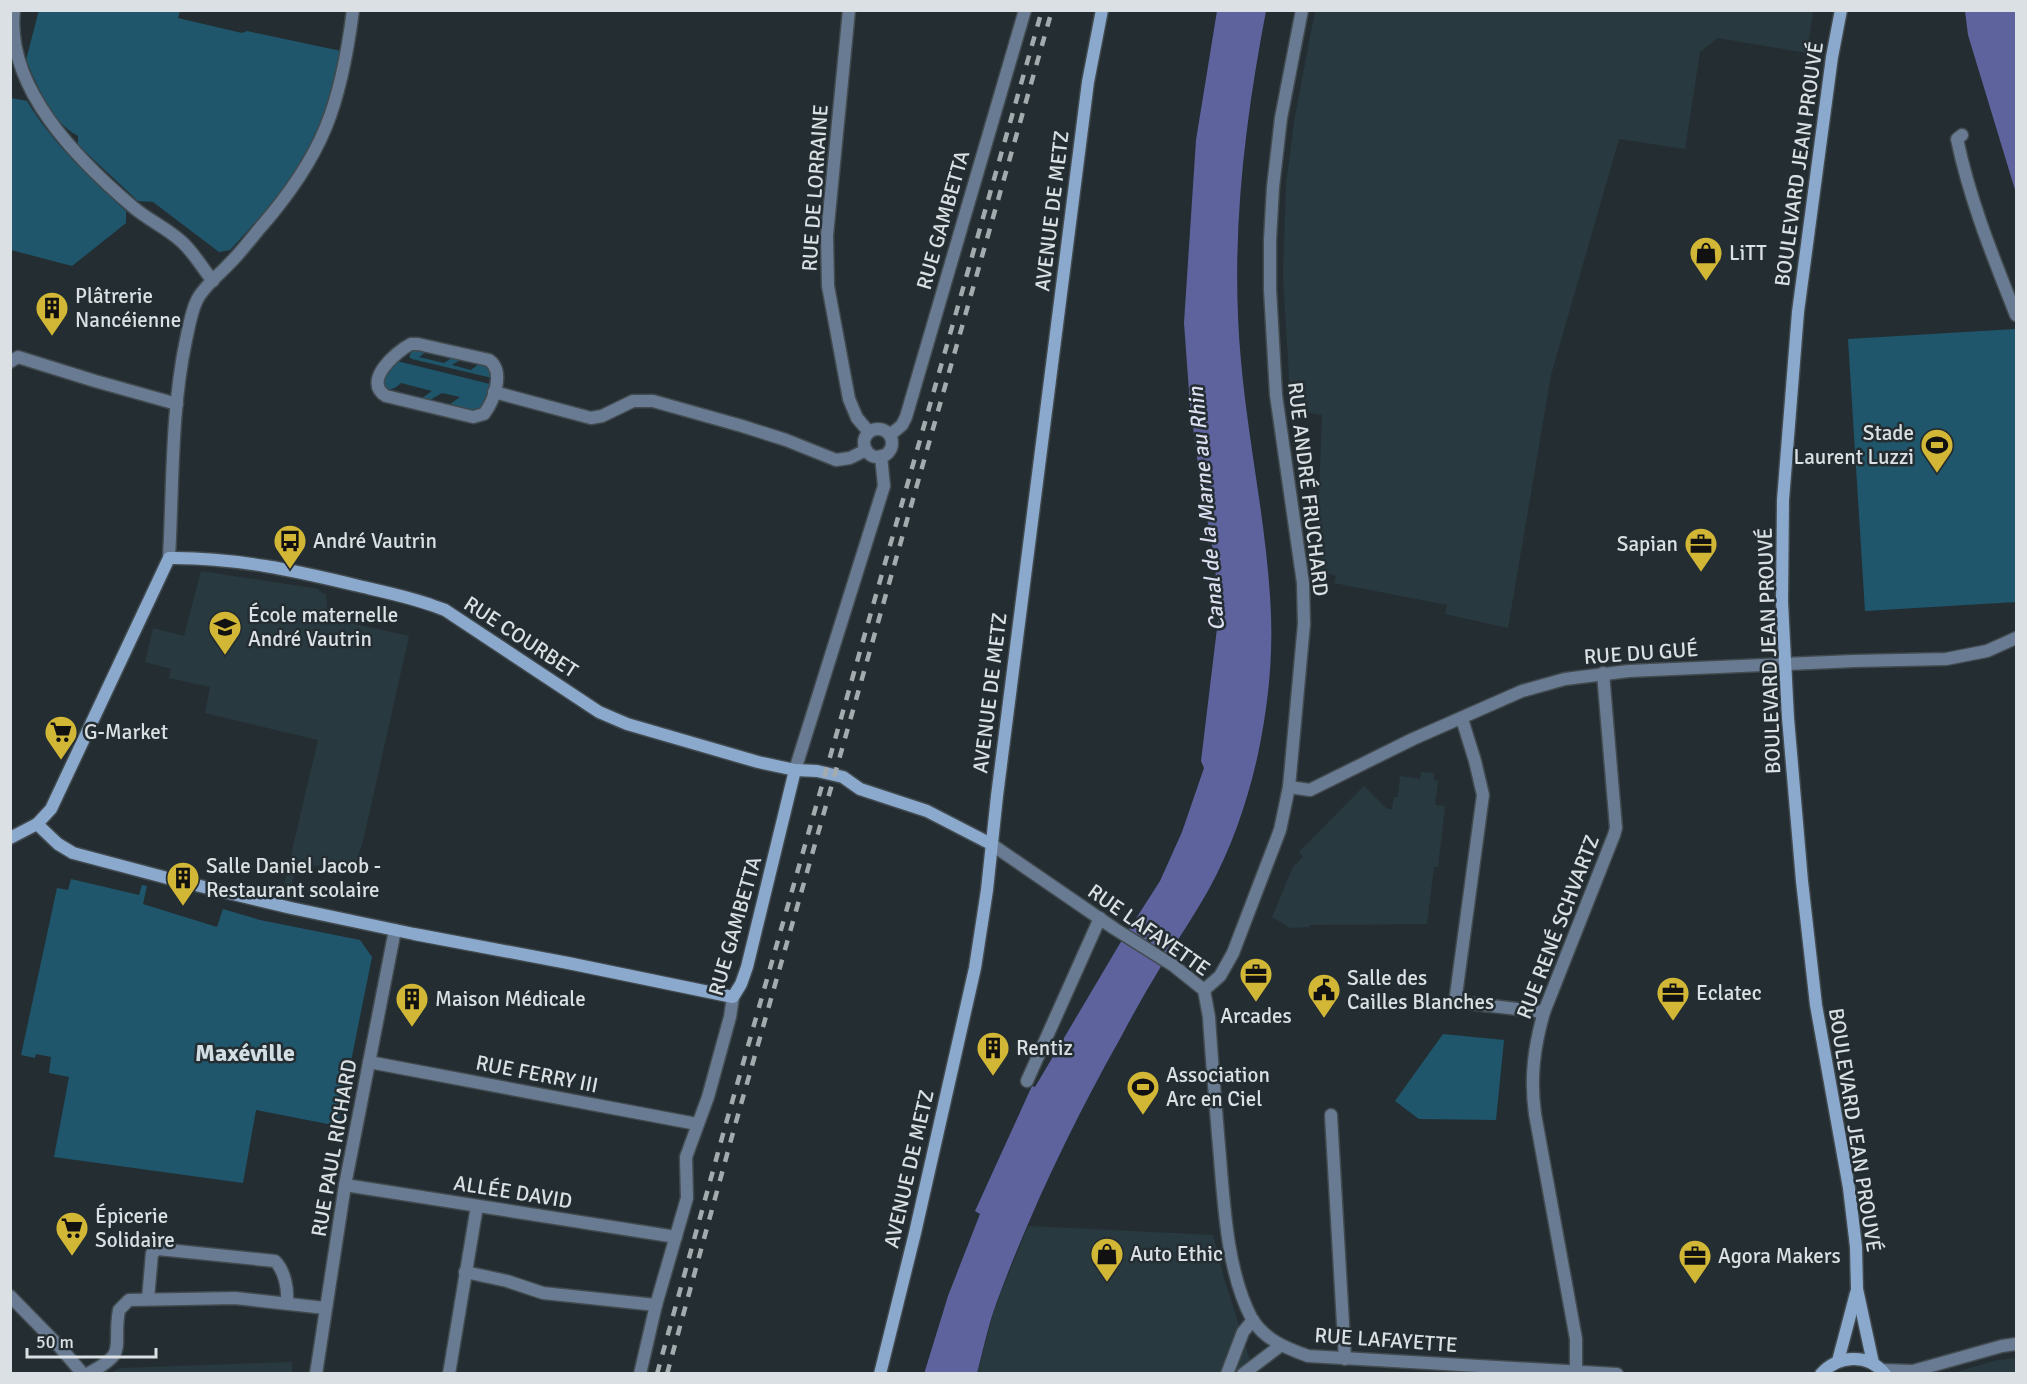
<svg xmlns="http://www.w3.org/2000/svg" width="2027" height="1384" viewBox="0 0 2027 1384" font-family="Signika,sans-serif">
  <rect width="100%" height="100%" fill="#242e32"/>
  <g fill="#293940">
    <polygon points="1315,11 1813,11 1807,53 1718,38 1700,52 1685,149 1619,139 1551,375 1508,628 1445,614 1447,605 1334,583 1336,576 1318,571 1317,548 1322,415 1291,410 1283,276 1286,185 1295,116"/>
    <polygon points="201,571 319,589 319,591 326,595 328,618 409,636 363,841 356,863 296,867 289,895 282,893 318,740 205,713 210,687 169,678 171,669 145,662 153,628 184,636"/>
    <polygon points="1421,772 1434,773 1434,780 1438,781 1435,805 1445,806 1438,867 1434,867 1427,924 1310,925 1309,927 1290,928 1272,917 1293,867 1303,857 1299,852 1364,786 1387,809 1392,809 1394,797 1398,797 1400,776 1420,779"/>
    <polygon points="1028,1226 1213,1235 1224,1278 1254,1373 977,1374 995,1307"/>
    <polygon points="2016,1358 2016,1373 1953,1373 1998,1360"/>
    <polygon points="292,1362 292,1373 110,1373 120,1368"/>
  </g>
  <g fill="#1f566b">
    <path d="M39,10L180,11L178,18L242,33L247,31L341,51C332,99 315,148 285,188C268,209 248,230 230,250L219,252L153,202L138,201L78,145V136C50,121 39,88 26,60Z"/>
    <path d="M11,98L27,101C53,144 89,177 126,211V223L72,266L11,250Z"/>
    <polygon points="2015,329 2016,602 1865,611 1848,339"/>
    <polygon points="414,347 429,350 419,357 444,363 455,356 463,358 452,365 471,370 480,363 490,367 492,378 412,359 409,357"/>
    <path d="M397,361L490,384L485,408L475,411L449,405L460,397L442,393L430,400L422,398L432,391L401,383C396,388 391,391 384,388L382,378Z"/>
    <polygon points="71,879 139,895 142,885 147,886 143,904 217,927 223,909 260,920 360,940 372,957 338,1126 256,1110 243,1183 54,1157 69,1077 49,1073 51,1057 36,1054 35,1058 21,1055 57,888 68,890"/>
    <polygon points="1443,1034 1504,1040 1496,1120 1419,1119 1395,1101"/>
  </g>
  <g fill="#5f639d">
    <path d="M1217,11H1266C1244,126 1230,243 1241,361C1248,440 1265,518 1270,596C1274,649 1269,702 1258,754C1248,800 1232,847 1209,889C1194,916 1176,942 1160,968C1146,991 1133,1014 1121,1037C1073,1122 1030,1212 996,1304C988,1326 983,1351 977,1373L924,1374L948,1296L980,1214L975,1211L1032,1086L1035,1087L1119,945L1160,881L1182,832L1204,768L1201,761L1218,620L1215,563L1200,479L1190,405L1184,323L1196,140Z"/>
    <polygon points="1965,11 2016,11 2016,193 1968,35"/>
  </g>
  <g fill="none" stroke-linecap="round" stroke-linejoin="round">
    <g stroke="#414a4e" stroke-width="15">
      <g id="street">
        <path d="M14,10C5,88 79,161 133,207C148,220 167,228 182,242C195,254 202,268 213,281"/>
        <polyline points="849,10 827,235 828,286 849,399 857,418 869,432"/>
        <path d="M1962,135L1957,139C1970,201 1993,257 2016,315"/>
        <path d="M411,344H418L489,360C505,371 494,401 484,414L473,417L386,396C362,382 395,352 411,344Z"/>
        <polyline points="10,362 18,357 95,381 177,404"/>
        <polyline points="494,392 591,418 602,416 633,401 653,401 742,426 786,440 836,460 850,458 866,450"/>
        <circle cx="878" cy="443" r="14"/>
        <polyline points="890,435 902,425 906,417 1025,10"/>
        <path d="M169,558C173,485 171,411 186,340C189,327 191,312 197,300C204,286 220,274 230,263C241,252 250,240 260,228C323,156 341,105 353,10"/>
        <polyline points="1462,719 1475,761 1483,795 1456,995 1466,1003 1544,1012"/>
        <polyline points="795,770 884,486 881,456"/>
        <polyline points="1289,787 1310,790 1413,739 1522,691 1565,679 1629,671 1854,661 1946,659 1987,651 2016,638"/>
        <path d="M991,844L1115,929L1174,966L1204,990L1209,1017C1212,1064 1216,1111 1220,1158C1224,1208 1228,1275 1252,1319C1265,1340 1286,1348 1308,1356L1617,1374"/>
        <polyline points="1204,990 1220,976 1233,953 1280,830 1289,787 1304,624 1303,583 1276,395 1270,289 1270,240 1273,187 1281,118 1302,10"/>
        <polyline points="369,1062 697,1124"/>
        <polyline points="1027,1081 1100,918"/>
        <polyline points="1331,1115 1345,1359"/>
        <polyline points="345,1185 676,1237"/>
        <polyline points="465,1272 507,1281 543,1293 656,1305"/>
        <polyline points="10,1296 59,1346 83,1374"/>
        <path d="M148,1299L152,1253L158,1249L275,1261C285,1271 288,1289 287,1303"/>
        <polyline points="1882,1370 1913,1371 2002,1346 2016,1344"/>
        <path d="M1576,1372V1339L1535,1114C1530,1078 1534,1047 1544,1012L1614,835L1616,828L1603,673"/>
        <path d="M87,1374C130,1352 112,1349 119,1310L129,1300L235,1298L325,1308"/>
        <polyline points="316,1374 345,1185 395,930"/>
        <polyline points="449,1374 477,1206"/>
        <polyline points="640,1374 656,1305 687,1198 686,1157 708,1097 730,1017 733,997"/>
        <polyline points="1227,1374 1243,1332 1253,1320"/>
        <polyline points="1243,1374 1280,1346"/>
      </g>
    </g>
    <g stroke="#414a4e" stroke-width="15">
      <g id="secondary">
        <polyline points="1841,10 1832,57 1798,312 1783,500 1782,602 1788,718 1802,881 1816,1005 1849,1188 1856,1247 1857,1289 1873,1363"/>
        <polyline points="37,824 58,844 73,853 171,879 291,908 414,934 568,963 733,997 741,984 747,967 795,770"/>
        <path d="M10,838L37,824L51,809L169,558C234,557 297,571 359,586C384,592 410,597 434,606L445,610L599,712L627,724L758,762L795,770L817,771L843,777L860,789L927,811L991,844"/>
        <polyline points="1838,1361 1856,1293"/>
        <polyline points="880,1374 915,1233 975,968 987,890 997,796 1088,82 1102,10"/>
        <path d="M1821,1374C1838,1355 1868,1353 1885,1374"/>
      </g>
    </g>
    <use href="#street" stroke="#697b92" stroke-width="12"/>
    <use href="#secondary" stroke="#8ba8cd" stroke-width="12"/>
    <g stroke="#a4abae" stroke-width="4.5" stroke-dasharray="10 10" stroke-linecap="butt">
      <polyline points="657,1374 725,1127 1042,10"/>
      <polyline points="667,1374 734,1129 1052,10"/>
    </g>
  </g>
  <defs>
    <g id="shop-pin" transform="scale(1.725)"><path d="M0 17L-7.5 6A9.5 9.5 0 1 1 7.5 6Z" fill="#d2b736" stroke="#242e32"/><path d="M-5-2.5h2.3a2.7 3.5 0 0 1 5.4 0H5L5.5 6h-11ZM-1.5-2.5h3a1.5 2.3 0 0 0-3 0Z" fill="#111"/></g>
    <g id="building-pin" transform="scale(1.725)"><path d="M0 17L-7.5 6A9.5 9.5 0 1 1 7.5 6Z" fill="#d2b736" stroke="#242e32"/><path d="M-4-6H4V6H1V3H-1V6H-4ZM-2.5-4.3h1.7v1.8h-1.7ZM.8-4.3h1.7v1.8H.8ZM-2.5-1h1.7V.8h-1.7ZM.8-1h1.7V.8H.8Z" fill="#111"/></g>
    <g id="stadium-pin" transform="scale(1.725)"><path d="M0 17L-7.5 6A9.5 9.5 0 1 1 7.5 6Z" fill="#d2b736" stroke="#242e32"/><path d="M0-5a6.5 5 0 1 0 0 10a6.5 5 0 1 0 0-10ZM-3.5-1.8h7v3.6h-7Z" fill="#111"/></g>
    <g id="bus-pin" transform="scale(1.725)"><path d="M0 17L-7.5 6A9.5 9.5 0 1 1 7.5 6Z" fill="#d2b736" stroke="#242e32"/><path d="M-5-6H5V4H4V6H2V4H-2V6H-4V4H-5ZM-3.5-4V0h7V-4ZM-3.5 1.2v1.5H-2V1.2ZM2 1.2v1.5H3.5V1.2Z" fill="#111"/></g>
    <g id="office-pin" transform="scale(1.725)"><path d="M0 17L-7.5 6A9.5 9.5 0 1 1 7.5 6Z" fill="#d2b736" stroke="#242e32"/><path d="M-6-3h4V-5.5h4V-3h4V5H-6ZM-1-4.5V-3h2v-1.5ZM-6 0V1H6V0Z" fill="#111"/></g>
    <g id="school-pin" transform="scale(1.725)"><path d="M0 17L-7.5 6A9.5 9.5 0 1 1 7.5 6Z" fill="#d2b736" stroke="#242e32"/><path d="M0-5L7-2L0 1L-7-2ZM-4 1L0 2.5L4 1V4Q0 6-4 4Z" fill="#111"/></g>
    <g id="supermarket-pin" transform="scale(1.725)"><path d="M0 17L-7.5 6A9.5 9.5 0 1 1 7.5 6Z" fill="#d2b736" stroke="#242e32"/><path d="M-6-5.5h2.5l.6 2H6L4.5 2H-2.5L-4.4-4H-6ZM-1.5 3.2a1.3 1.3 0 1 0 .1 0ZM3 3.2a1.3 1.3 0 1 0 .1 0Z" fill="#111"/></g>
    <g id="civic-pin" transform="scale(1.725)"><path d="M0 17L-7.5 6A9.5 9.5 0 1 1 7.5 6Z" fill="#d2b736" stroke="#242e32"/><path d="M-.6-6.5H3V-4.5H.6V-3L4-1V1h2V6H-6V1h2V-1L-.6-3ZM-1.2 2.5V6h2.4V2.5Z" fill="#111"/></g>
  </defs>
  <g fill-rule="evenodd">
    <use href="#shop-pin" x="1706" y="253"/>
    <use href="#building-pin" x="52" y="308"/>
    <use href="#stadium-pin" x="1937" y="445"/>
    <use href="#bus-pin" x="290" y="541"/>
    <use href="#office-pin" x="1701" y="544"/>
    <use href="#school-pin" x="225" y="627"/>
    <use href="#supermarket-pin" x="61" y="732"/>
    <use href="#building-pin" x="183" y="878"/>
    <use href="#office-pin" x="1256" y="974"/>
    <use href="#civic-pin" x="1324" y="990"/>
    <use href="#office-pin" x="1673" y="993"/>
    <use href="#building-pin" x="412" y="999"/>
    <use href="#building-pin" x="993" y="1048"/>
    <use href="#stadium-pin" x="1143" y="1087"/>
    <use href="#supermarket-pin" x="72" y="1228"/>
    <use href="#shop-pin" x="1107" y="1254"/>
    <use href="#office-pin" x="1695" y="1256"/>
  </g>
  <g text-anchor="middle" dominant-baseline="central" stroke-width="5" stroke-linejoin="round" paint-order="stroke">
    <g font-size="21" fill="#dae0e3" stroke="#242e32">
      <text transform="translate(1799 164) rotate(-82)">BOULEVARD JEAN PROUVÉ</text>
      <text transform="translate(815 188) rotate(-86)">RUE DE LORRAINE</text>
      <text transform="translate(1052 211) rotate(-83)">AVENUE DE METZ</text>
      <text transform="translate(943 220) rotate(-74)">RUE GAMBETTA</text>
      <text transform="translate(1308 489) rotate(83)">RUE ANDRÉ FRUCHARD</text>
      <text transform="translate(521 637) rotate(33)">RUE COURBET</text>
      <text transform="translate(1769 651) rotate(-92)">BOULEVARD JEAN PROUVÉ</text>
      <text transform="translate(1641 653) rotate(-4)">RUE DU GUÉ</text>
      <text transform="translate(990 693) rotate(-83)">AVENUE DE METZ</text>
      <text transform="translate(735 926) rotate(-74)">RUE GAMBETTA</text>
      <text transform="translate(1558 927) rotate(-69)">RUE RENÉ SCHVARTZ</text>
      <text transform="translate(1149 930) rotate(35)">RUE LAFAYETTE</text>
      <text transform="translate(537 1074) rotate(11)">RUE FERRY III</text>
      <text transform="translate(1855 1130) rotate(81)">BOULEVARD JEAN PROUVÉ</text>
      <text transform="translate(334 1148) rotate(-80)">RUE PAUL RICHARD</text>
      <text transform="translate(909 1169) rotate(-77)">AVENUE DE METZ</text>
      <text transform="translate(513 1192) rotate(9)">ALLÉE DAVID</text>
      <text transform="translate(1386 1340) rotate(4)">RUE LAFAYETTE</text>
    </g>
    <g font-size="21" fill="#dae0e3" stroke="#242e32" text-anchor="start">
      <text x="1729" y="253">LiTT</text>
      <text x="75" y="296">Plâtrerie<tspan x="75" dy="24">Nancéienne</tspan></text>
      <text x="1914" y="433" text-anchor="end">Stade<tspan x="1914" dy="24">Laurent Luzzi</tspan></text>
      <text x="313" y="541">André Vautrin</text>
      <text x="1678" y="544" text-anchor="end">Sapian</text>
      <text x="248" y="615">École maternelle<tspan x="248" dy="24">André Vautrin</tspan></text>
      <text x="84" y="732">G-Market</text>
      <text x="206" y="866">Salle Daniel Jacob -<tspan x="206" dy="24">Restaurant scolaire</tspan></text>
      <text x="1347" y="978">Salle des<tspan x="1347" dy="24">Cailles Blanches</tspan></text>
      <text x="1696" y="993">Eclatec</text>
      <text x="435" y="999">Maison Médicale</text>
      <text x="1256" y="1016" text-anchor="middle">Arcades</text>
      <text x="1016" y="1048">Rentiz</text>
      <text x="1166" y="1075">Association<tspan x="1166" dy="24">Arc en Ciel</tspan></text>
      <text x="95" y="1216">Épicerie<tspan x="95" dy="24">Solidaire</tspan></text>
      <text x="1130" y="1254">Auto Ethic</text>
      <text x="1718" y="1256">Agora Makers</text>
    </g>
    <g font-size="22" font-style="italic" fill="#dddff1" stroke="#242e32">
      <text transform="translate(1206 509) rotate(-95)">Canal de la Marne au Rhin</text>
    </g>
    <g font-size="24" font-weight="bold" fill="#d1dee4" stroke="#242e32">
      <text x="245" y="1053">Maxéville</text>
    </g>
  </g>
  <rect width="2027" height="1384" fill="none" stroke="#dae0e3" stroke-width="24"/>
  <path d="M27 1348v9h129v-9" fill="none" stroke="#dae0e3" stroke-width="3"/>
  <text x="36" y="1348" font-size="18" fill="#dae0e3" stroke="#242e32" stroke-width="4.5" paint-order="stroke">50 m</text>
</svg>
